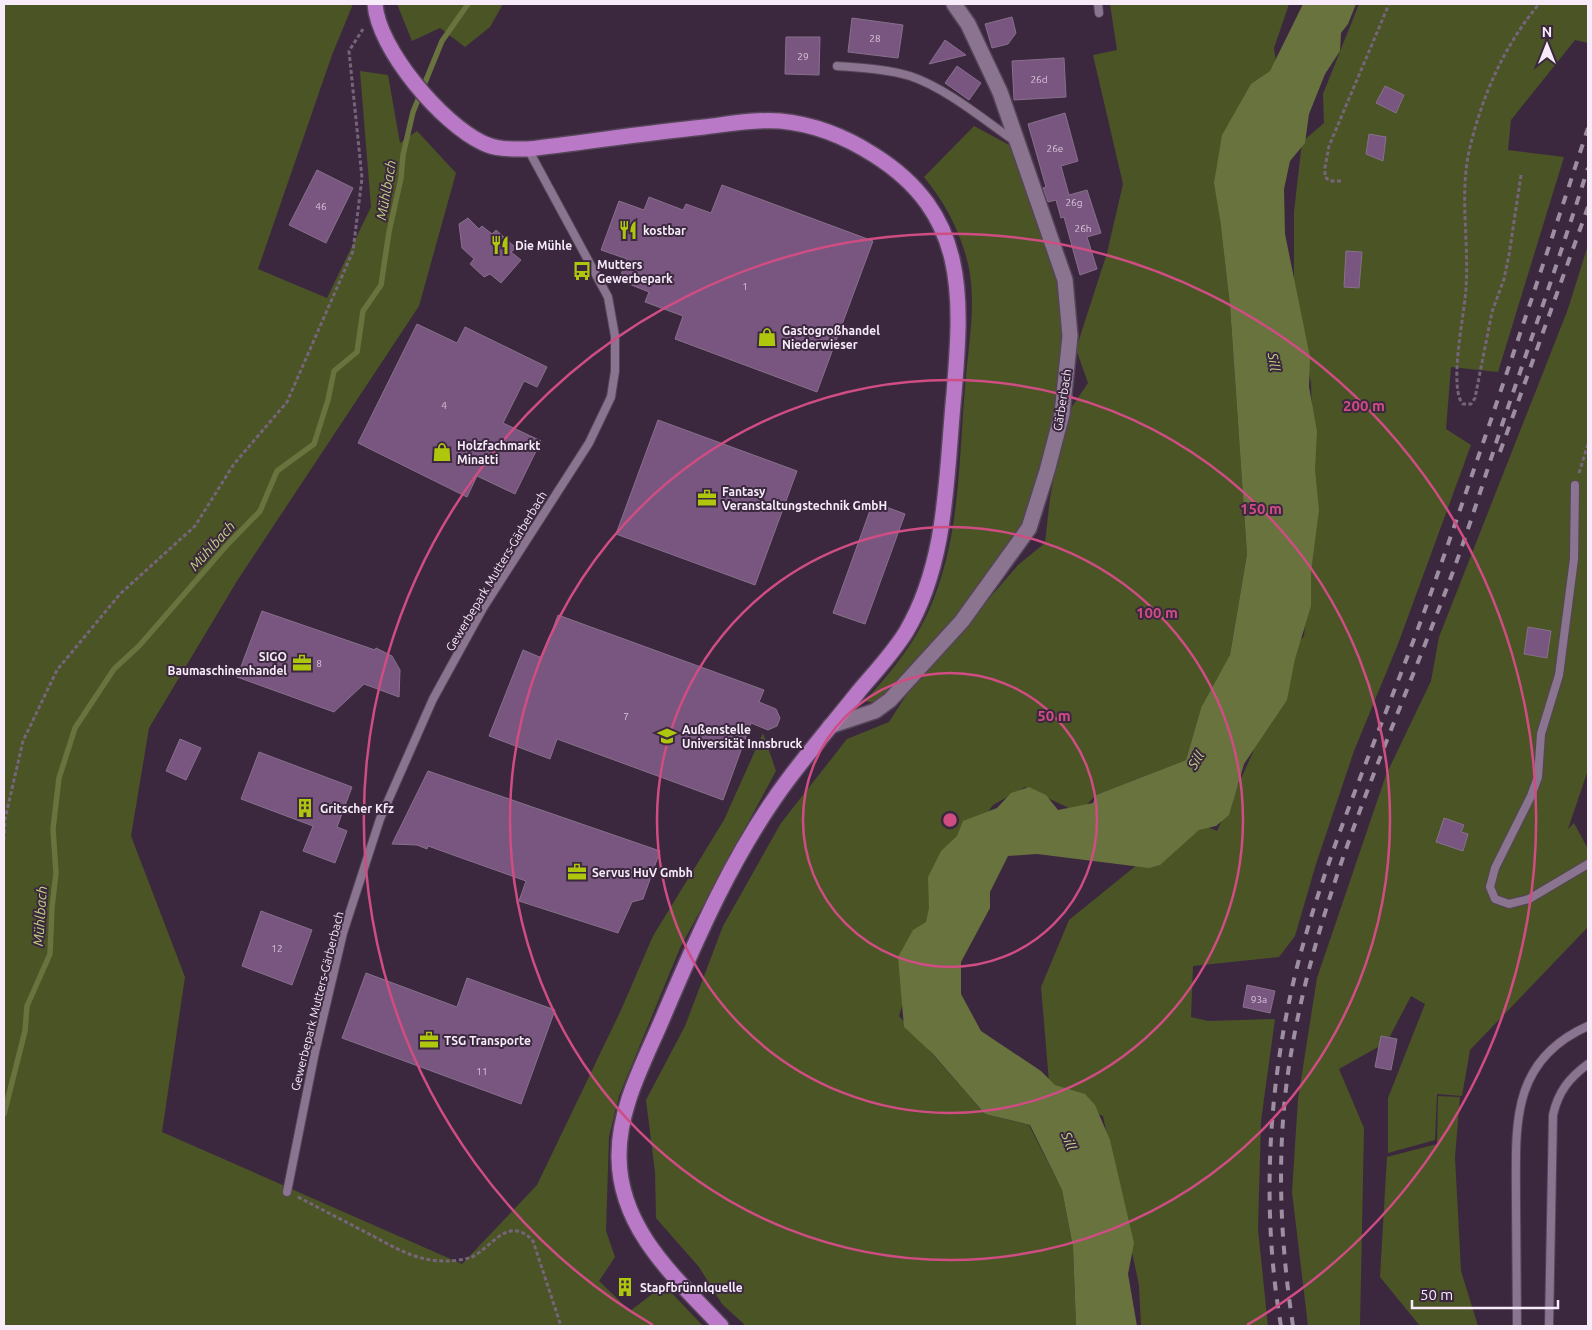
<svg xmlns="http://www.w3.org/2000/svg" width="1592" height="1330" viewBox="0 0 1592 1330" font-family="Ubuntu,sans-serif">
  <rect width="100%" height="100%" fill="#3b283f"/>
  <g fill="#4b5425">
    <polygon points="4,4 353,4 332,55 258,269 327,298 371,207 360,71 388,75 400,143 417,131 456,173 419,306 237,581 149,728 131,836 185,977 162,1132 462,1264 537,1185 621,1010 653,936 724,820 763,733 776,771 680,948 619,1096 609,1137 606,1231 615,1257 599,1281 630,1311 664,1285 703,1326 4,1326"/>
    <polygon points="397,4 503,4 490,27 465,47 440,28 412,41"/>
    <polygon points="1110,4 1289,4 1274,48 1280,90 1220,219 1230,306 1247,554 1230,655 1214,707 1201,708 1186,760 1096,795 1079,813 1025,787 993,805 942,878 899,1016 985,1114 1029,1125 1062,1190 1073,1247 1076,1326 746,1326 722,1304 699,1267 656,1218 655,1172 646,1100 685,1026 723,926 781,823 847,739 889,722 907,694 1018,565 1045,543 1050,498 1065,417 1088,383 1076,349 1107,253 1123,184 1093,55 1117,50"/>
    <polygon points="1359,4 1588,4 1588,43 1575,40 1511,120 1508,150 1564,157 1498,372 1451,367 1446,429 1471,445 1398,644 1354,751 1316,864 1295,936 1279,957 1193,966 1191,1017 1208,1021 1275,1019 1261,1121 1258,1229 1268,1326 1141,1326 1139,1285 1103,1116 1050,1094 1041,987 1069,920 1138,864 1201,824 1217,831 1253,752 1276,668 1304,636 1315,509 1311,383 1294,296 1294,212 1302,142 1324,123 1323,94"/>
    <path d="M974,126L1013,147L1059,277L1065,332L1063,381L1031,509L1015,541L979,592L901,681L875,703L865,701C894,669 919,638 934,598C960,532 959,458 965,388C968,344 979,296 965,253C957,225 942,199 924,177Z"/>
    <polygon points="1588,245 1588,770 1568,829 1574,823 1588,849 1588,927 1470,1050 1462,1096 1437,1094 1435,1140 1388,1153 1388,1098 1425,1004 1411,996 1387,1042 1339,1069 1364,1128 1360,1326 1308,1326 1292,1192 1298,1099 1317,978 1386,775 1431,681 1439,637 1568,309"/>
    <polygon points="1438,1096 1460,1097 1455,1157 1461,1271 1478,1326 1420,1326 1380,1277 1387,1157 1437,1144"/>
  </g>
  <polygon fill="#68733e" points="1303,4 1356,4 1348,24 1341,33 1340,51 1325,74 1309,114 1305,143 1290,161 1284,189 1285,234 1310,357 1309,387 1317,431 1315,470 1319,510 1311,572 1311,606 1295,659 1287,700 1244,764 1229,815 1216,826 1199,830 1160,865 1149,868 1037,854 1008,856 990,892 990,908 961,962 961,994 981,1031 1041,1071 1055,1085 1085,1094 1095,1105 1110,1140 1134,1243 1128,1274 1137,1326 1076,1326 1073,1247 1062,1190 1030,1125 985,1114 932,1053 904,1027 898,957 913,930 926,922 929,908 928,877 941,851 957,836 963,821 997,808 1011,793 1029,787 1046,795 1058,810 1093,803 1096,795 1186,760 1201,708 1230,655 1247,554 1230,306 1220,219 1214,183 1222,135 1251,84 1270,71"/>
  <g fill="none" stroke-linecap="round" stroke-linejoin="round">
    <polyline stroke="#68733e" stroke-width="5.5" points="4,1114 25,1031 27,1006 50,954 52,907 56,873 53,829 59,778 75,728 114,669 139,646 227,545 260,511 277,471 314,444 328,400 334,371 357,352 363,311 381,285 389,232 401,178 403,155 413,112 442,41 468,4"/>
  </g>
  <g fill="#79567f" stroke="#87708b">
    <polygon points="1012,17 1016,33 1008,44 992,48 985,24"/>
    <polygon points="852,18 903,25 898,58 848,52"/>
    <polygon points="786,37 820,37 819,75 785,74"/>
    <polygon points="945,40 966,55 929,64"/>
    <polygon points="1064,58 1066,97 1014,100 1012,61"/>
    <polygon points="957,66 981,83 969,100 945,83"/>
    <polygon points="1385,86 1404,95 1396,113 1376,103"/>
    <polygon points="1065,113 1078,161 1061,166 1069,195 1087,190 1101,233 1087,237 1097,269 1080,275 1064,217 1061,218 1056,200 1048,202 1043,188 1046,187 1028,124"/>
    <polygon points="1369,134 1386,137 1383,161 1366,154"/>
    <polygon points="317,170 353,188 326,243 289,225"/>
    <polygon points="722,185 873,241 817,392 675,339 683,316 645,302 649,292 619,280 627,259 601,250 619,201 644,210 649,197 683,210 686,204 711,213"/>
    <polygon points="468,218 479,229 482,226 492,234 496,230 516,248 511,252 521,260 501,283 490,274 484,277 470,264 474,259 462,248 459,224"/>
    <polygon points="1346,251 1362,252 1359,288 1344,287"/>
    <polygon points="417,324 457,343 465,327 547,367 537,387 524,381 503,423 541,441 515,494 477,476 467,497 358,443"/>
    <polygon points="658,420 797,471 755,585 616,534"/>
    <polygon points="873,502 905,514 865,624 833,613"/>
    <polygon points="262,611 375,650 376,648 392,656 400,670 399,697 364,684 334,712 237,677"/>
    <polygon points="558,615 764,690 759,702 776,709 780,718 777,726 768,730 751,723 723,800 557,739 550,759 489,736 523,650 542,658"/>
    <polygon points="1528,627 1551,631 1547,658 1524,654"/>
    <polygon points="180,739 201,748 186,780 166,771"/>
    <polygon points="259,752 352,787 337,827 347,831 335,863 303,851 313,826 241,799"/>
    <polygon points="428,771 660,851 643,899 632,902 618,933 519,901 526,881 428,846 427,849 417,845 392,844"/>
    <polygon points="1444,818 1464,825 1461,832 1468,834 1463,851 1436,842"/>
    <polygon points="261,911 312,930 292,985 242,966"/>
    <polygon points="366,973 457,1007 467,978 555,1010 521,1104 342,1038"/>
    <polygon points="1247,985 1275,991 1270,1013 1243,1007"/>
    <polygon points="1381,1036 1397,1039 1391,1070 1375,1067"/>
  </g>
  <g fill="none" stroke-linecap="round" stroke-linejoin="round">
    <g stroke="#554558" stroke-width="10">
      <g id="lane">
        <polyline points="1098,4 1099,13"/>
        <path d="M837,66C861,68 886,69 910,76C946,88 984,120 1016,142"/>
        <polyline points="1575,485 1574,559 1559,675 1541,734 1538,777 1531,796 1495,868 1490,887 1495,899 1509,904 1529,899 1588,864"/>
        <polyline points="287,1192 315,1052 343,933 380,819 433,699 483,608 589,443 611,397 615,371 615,336 608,297 528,149"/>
        <path d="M1517,1326C1517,1284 1516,1243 1516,1201C1516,1127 1509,1061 1588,1026"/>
        <path d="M1549,1326L1553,1115C1558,1092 1569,1078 1588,1064"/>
      </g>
    </g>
    <g stroke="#554558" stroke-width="18">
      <polyline id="street" points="830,726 875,711 890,700 962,621 1029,528 1047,471 1062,414 1070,336 1065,280 1000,92 968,24 954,4"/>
    </g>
    <g stroke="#554558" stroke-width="18">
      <path id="primary" d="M375,4C378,49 442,124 483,143C497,150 514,149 528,149C587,142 645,133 704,127C729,124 755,119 780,121C813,124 846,137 874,155C968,214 962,296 954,394C946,474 948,561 906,632C893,653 875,672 859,691C836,720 812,748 790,777C734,851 697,937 661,1022C642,1066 618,1110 619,1158C620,1230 676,1278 721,1326"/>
    </g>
    <g stroke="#76657a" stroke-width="3" stroke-dasharray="4 2.5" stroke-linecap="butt">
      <path d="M1521,175L1509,255L1504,279L1492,312L1475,398L1471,404H1463C1449,390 1463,319 1465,299C1471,249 1458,196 1470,147C1483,94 1504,46 1539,4"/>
      <polyline points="1341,181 1330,181 1325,177 1325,168 1329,146 1389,4"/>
      <polyline points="1579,473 1588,444"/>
      <polyline points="4,840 5,819 23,741 57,670 120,594 195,526 234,464 287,402 353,251 362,178 349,51 363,29"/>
      <path d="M298,1197C323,1210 348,1223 373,1236C397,1249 417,1261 445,1261C453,1261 464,1260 472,1257C492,1247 509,1214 533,1241L561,1326"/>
    </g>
    <use href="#lane" stroke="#8b748f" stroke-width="8"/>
    <use href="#street" stroke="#8b748f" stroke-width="15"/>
    <use href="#primary" stroke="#ba79c6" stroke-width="15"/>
    <g stroke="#9e8ea1" stroke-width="4" stroke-dasharray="9 9" stroke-linecap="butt">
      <polyline points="1500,452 1588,207"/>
      <path d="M1281,1326C1261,1209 1268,1086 1296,971C1328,845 1383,726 1427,604C1483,446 1536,287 1588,128"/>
      <path d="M1293,1326C1280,1241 1276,1152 1289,1066C1315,896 1391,737 1451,577C1470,526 1486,473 1503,422C1532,337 1561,253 1588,168"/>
    </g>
  </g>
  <g fill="none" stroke="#cf4d83" stroke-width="2.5">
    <circle cx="950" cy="820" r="147"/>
    <circle cx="950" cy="820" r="293"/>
    <circle cx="950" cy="820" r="440"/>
    <path d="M653 1325A586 586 0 1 1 1247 1325"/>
  </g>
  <defs>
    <g id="restaurant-bare" transform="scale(1.5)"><path d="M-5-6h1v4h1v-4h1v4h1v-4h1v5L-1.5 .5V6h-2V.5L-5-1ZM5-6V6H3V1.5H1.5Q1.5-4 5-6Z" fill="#aec60c" stroke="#3b283f" stroke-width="2.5" paint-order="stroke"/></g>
    <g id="bus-bare" transform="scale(1.5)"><path d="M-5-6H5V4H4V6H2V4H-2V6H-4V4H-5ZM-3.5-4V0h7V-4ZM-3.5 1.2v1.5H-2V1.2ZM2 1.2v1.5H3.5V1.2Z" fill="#aec60c" stroke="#3b283f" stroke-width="2.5" paint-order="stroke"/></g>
    <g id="shop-bare" transform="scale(1.5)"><path d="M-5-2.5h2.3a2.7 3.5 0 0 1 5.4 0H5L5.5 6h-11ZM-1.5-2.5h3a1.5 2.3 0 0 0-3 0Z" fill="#aec60c" stroke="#3b283f" stroke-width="2.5" paint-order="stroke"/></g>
    <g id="office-bare" transform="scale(1.5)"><path d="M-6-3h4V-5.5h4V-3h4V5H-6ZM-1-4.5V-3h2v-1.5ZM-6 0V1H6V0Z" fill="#aec60c" stroke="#3b283f" stroke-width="2.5" paint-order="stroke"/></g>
    <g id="university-bare" transform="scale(1.5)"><path d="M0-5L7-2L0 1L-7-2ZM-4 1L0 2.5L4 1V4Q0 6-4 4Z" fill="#aec60c" stroke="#3b283f" stroke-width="2.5" paint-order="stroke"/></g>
    <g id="building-bare" transform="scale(1.5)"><path d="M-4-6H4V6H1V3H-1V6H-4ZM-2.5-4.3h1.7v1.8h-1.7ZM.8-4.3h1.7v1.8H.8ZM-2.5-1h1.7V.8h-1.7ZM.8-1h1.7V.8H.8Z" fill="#aec60c" stroke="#3b283f" stroke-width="2.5" paint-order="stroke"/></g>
  </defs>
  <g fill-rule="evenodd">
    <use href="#restaurant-bare" x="628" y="230"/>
    <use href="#restaurant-bare" x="500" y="245"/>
    <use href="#bus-bare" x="582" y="271"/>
    <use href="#shop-bare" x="767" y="337"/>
    <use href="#shop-bare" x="442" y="452"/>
    <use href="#office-bare" x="707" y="498"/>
    <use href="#office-bare" x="302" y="663"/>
    <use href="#university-bare" x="667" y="736"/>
    <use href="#building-bare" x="305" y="808"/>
    <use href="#office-bare" x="577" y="872"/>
    <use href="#office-bare" x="429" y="1040"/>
    <use href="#building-bare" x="625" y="1287"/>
  </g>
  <g text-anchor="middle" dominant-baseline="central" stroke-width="4" stroke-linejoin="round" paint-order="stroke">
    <g font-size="10" fill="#d8c6db">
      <text x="875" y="38">28</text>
      <text x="803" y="56">29</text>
      <text x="1039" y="79">26d</text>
      <text x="1055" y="148">26e</text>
      <text x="1074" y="202">26g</text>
      <text x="321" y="206">46</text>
      <text x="1083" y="228">26h</text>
      <text x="745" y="286">1</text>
      <text x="444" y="405">4</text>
      <text x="319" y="663">8</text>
      <text x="626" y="716">7</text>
      <text x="277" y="948">12</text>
      <text x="1259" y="999">93a</text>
      <text x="482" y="1071">11</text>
    </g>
    <g font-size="12" font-weight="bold" fill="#f7ebfa" stroke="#3b283f" text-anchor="start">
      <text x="643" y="230">kostbar</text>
      <text x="515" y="245">Die Mühle</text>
      <text x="597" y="264">Mutters<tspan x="597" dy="14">Gewerbepark</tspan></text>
      <text x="782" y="330">Gastogroßhandel<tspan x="782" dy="14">Niederwieser</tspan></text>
      <text x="457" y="445">Holzfachmarkt<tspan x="457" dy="14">Minatti</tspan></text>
      <text x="722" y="491">Fantasy<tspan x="722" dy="14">Veranstaltungstechnik GmbH</tspan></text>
      <text x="287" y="656" text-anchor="end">SIGO<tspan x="287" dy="14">Baumaschinenhandel</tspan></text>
      <text x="682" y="729">Außenstelle<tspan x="682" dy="14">Universität Innsbruck</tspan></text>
      <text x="320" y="808">Gritscher Kfz</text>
      <text x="592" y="872">Servus HuV Gmbh</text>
      <text x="444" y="1040">TSG Transporte</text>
      <text x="640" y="1287">Stapfbrünnlquelle</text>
    </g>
    <g font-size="12" fill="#f7ebfa" stroke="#3b283f">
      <text transform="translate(1062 400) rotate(-81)">Gärberbach</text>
      <text transform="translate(496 571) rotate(-59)">Gewerbepark Mutters-Gärberbach</text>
      <text transform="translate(317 1001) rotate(-76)">Gewerbepark Mutters-Gärberbach</text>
    </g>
    <g font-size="14" font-style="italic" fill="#c3d483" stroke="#3b283f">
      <text transform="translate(386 190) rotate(-80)">Mühlbach</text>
      <text transform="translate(1274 362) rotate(82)">Sill</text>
      <text transform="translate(212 546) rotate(-48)">Mühlbach</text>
      <text transform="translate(1196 760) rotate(-57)">Sill</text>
      <text transform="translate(40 916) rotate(-86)">Mühlbach</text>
      <text transform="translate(1069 1141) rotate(68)">Sill</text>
    </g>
  </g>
  <circle cx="950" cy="820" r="8" fill="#cf4d83" stroke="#3b283f" stroke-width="2.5"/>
  <g font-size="15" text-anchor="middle" font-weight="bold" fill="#cf4d83" stroke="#3b283f" stroke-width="4" stroke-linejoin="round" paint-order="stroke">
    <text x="1364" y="411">200 m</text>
    <text x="1261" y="514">150 m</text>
    <text x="1157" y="618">100 m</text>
    <text x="1054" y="721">50 m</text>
  </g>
  <rect width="1592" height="1330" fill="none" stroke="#f7ebfa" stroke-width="10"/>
  <g transform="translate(1547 45)" stroke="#3b283f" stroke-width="4" paint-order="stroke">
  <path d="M0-4L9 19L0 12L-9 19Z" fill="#f7ebfa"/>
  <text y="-8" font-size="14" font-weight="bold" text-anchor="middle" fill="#f7ebfa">N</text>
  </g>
  <path d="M1412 1300v8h146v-8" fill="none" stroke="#f7ebfa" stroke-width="2.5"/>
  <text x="1420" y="1300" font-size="15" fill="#f7ebfa" stroke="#3b283f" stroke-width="4" paint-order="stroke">50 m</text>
</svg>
